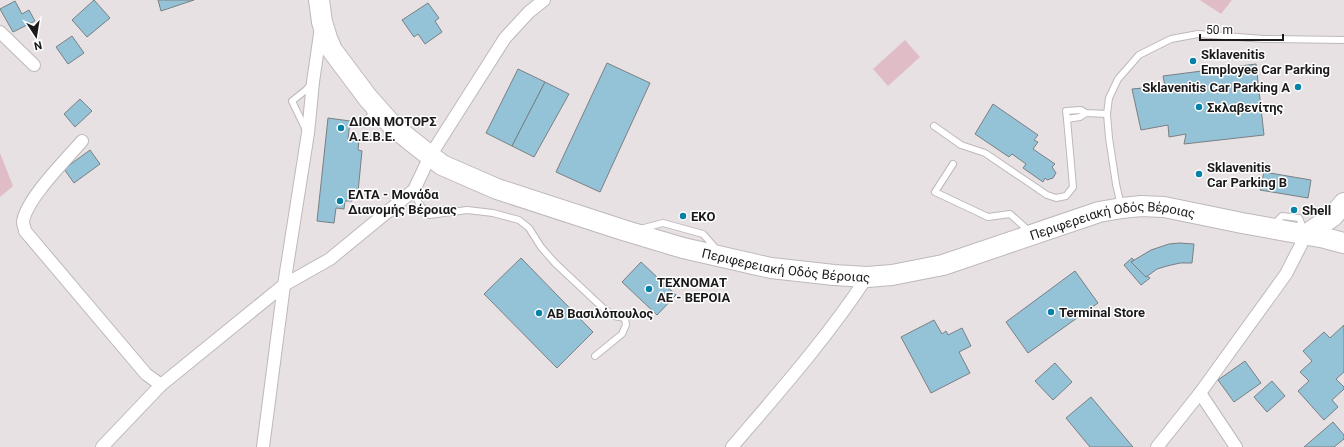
<svg xmlns="http://www.w3.org/2000/svg" width="1344" height="447" viewBox="0 0 1344 447" font-family="Roboto,sans-serif">
  <rect width="100%" height="100%" fill="#e8e1e3"/>
  <g fill="#e0bcc6">
    <polygon points="1200,0 1232,0 1221,14"/>
    <polygon points="905,40 920,57 888,86 873,69"/>
    <polygon points="0,153 13,186 0,197"/>
  </g>
  <g fill="#94c2d7" stroke="#7a8084">
    <polygon points="94,0 110,18 87,37 72,20"/>
    <polygon points="158,0 194,0 161,11"/>
    <polygon points="15,1 22,14 29,10 35,21 13,32 0,9"/>
    <polygon points="428,3 439,18 435,21 442,32 425,44 418,34 414,37 402,20"/>
    <polygon points="72,36 84,53 68,64 56,47"/>
    <polygon points="607,63 650,83 600,192 556,172"/>
    <polygon points="1256,64 1264,135 1184,144 1186,134 1169,137 1168,125 1141,130 1132,89 1165,86 1163,76"/>
    <polygon points="518,69 545,82 512,146 486,133"/>
    <polygon points="545,82 569,94 534,157 512,146"/>
    <polygon points="80,99 92,111 75,127 64,114"/>
    <polygon points="993,104 1038,135 1034,140 1038,142 1033,149 1055,164 1052,167 1056,173 1053,178 1047,180 1045,178 1043,182 1023,168 1026,164 1012,154 1009,157 975,134"/>
    <polygon points="328,118 350,121 348,139 359,140 358,150 362,151 358,192 353,192 352,201 345,201 344,209 336,208 334,223 317,221"/>
    <polygon points="90,150 100,164 74,183 64,169"/>
    <polygon points="1264,172 1311,180 1308,198 1260,190"/>
    <polygon points="1179,243 1194,244 1192,263 1180,263 1167,266 1157,269 1146,277 1131,262 1151,250 1169,244"/>
    <polygon points="521,258 593,332 557,368 484,294"/>
    <polygon points="1132,258 1134,260 1131,262 1146,277 1147,276 1150,278 1141,285 1124,265"/>
    <polygon points="641,262 676,295 657,315 622,282"/>
    <polygon points="1075,271 1098,303 1028,353 1006,322"/>
    <polygon points="934,320 942,334 946,331 948,335 962,328 971,346 959,352 970,373 931,393 901,337"/>
    <polygon points="1344,325 1344,372 1336,379 1344,387 1344,389 1332,400 1338,407 1324,420 1298,391 1309,381 1300,372 1312,361 1303,351 1324,332 1330,338"/>
    <polygon points="1245,361 1261,383 1234,402 1218,380"/>
    <polygon points="1055,363 1072,382 1053,400 1035,381"/>
    <polygon points="1272,381 1285,396 1267,412 1254,397"/>
    <polygon points="1091,397 1133,447 1090,447 1066,418"/>
    <polygon points="1333,422 1344,435 1344,439 1334,447 1304,447"/>
  </g>
  <g fill="none" stroke-linecap="round" stroke-linejoin="round">
    <g stroke="#bfb8ba" stroke-width="8">
      <g id="lane">
        <polyline points="1086,113 1081,110 1066,111 1067,119 1080,117 1086,113 1107,114"/>
        <polyline points="364,123 371,115 370,109"/>
        <polyline points="934,126 961,145 985,153 1047,195 1056,198 1066,196 1073,187 1067,119"/>
        <polyline points="306,130 292,101 306,90 310,85"/>
        <polyline points="953,164 935,192 988,217 1010,214 1030,232"/>
        <polyline points="414,190 419,204 429,215 467,210 493,213 519,220 529,228 541,247 555,263 603,308 614,316 625,318 626,325 622,334 595,356"/>
        <polyline points="1121,206 1116,184 1109,138 1107,114 1109,98 1118,79 1139,55 1171,39 1198,34 1264,39 1344,40"/>
        <polyline points="1274,224 1282,216 1299,218 1304,230"/>
        <polyline points="640,229 663,223 703,234 717,250"/>
      </g>
    </g>
    <g stroke="#bfb8ba" stroke-width="14">
      <g id="street">
        <polyline points="0,32 34,65"/>
        <path d="M82,141C66,160 26,199 23,222C23,225 25,228 25,231L146,374L161,385"/>
        <polyline points="1200,393 1236,447"/>
        <polyline points="102,447 161,385 284,285 330,259 414,190 430,156 505,38 529,12 544,0"/>
        <polyline points="263,447 284,285 308,133 313,82 321,27"/>
        <path d="M732,447C779,392 827,338 867,277"/>
        <polyline points="1157,447 1200,393 1286,274 1306,235"/>
      </g>
    </g>
    <g stroke="#bfb8ba" stroke-width="22">
      <g id="primary">
        <path id="s1" d="M319,0L322,22L327,38L332,50L368,98L392,125L410,140L442,165L497,189L623,230L683,248L771,268L834,275L867,277L892,275L943,265L1099,212L1122,208L1141,206L1164,207L1242,223L1325,238L1344,243"/>
        <polyline points="1306,235 1333,216 1344,203"/>
      </g>
    </g>
    <use href="#lane" stroke="#fff" stroke-width="6"/>
    <use href="#street" stroke="#fff" stroke-width="12"/>
    <use href="#primary" stroke="#fff" stroke-width="20"/>
  </g>
  <g fill="#0681a7" stroke="#fff" stroke-width="1.5">
    <circle cx="1193" cy="61" r="4"/>
    <circle cx="1298" cy="87" r="4"/>
    <circle cx="1199" cy="107" r="4"/>
    <circle cx="341" cy="128" r="4"/>
    <circle cx="1199" cy="174" r="4"/>
    <circle cx="340" cy="201" r="4"/>
    <circle cx="1294" cy="210" r="4"/>
    <circle cx="683" cy="216" r="4"/>
    <circle cx="649" cy="289" r="4"/>
    <circle cx="1051" cy="312" r="4"/>
    <circle cx="539" cy="313" r="4"/>
  </g>
  <g text-anchor="middle" dominant-baseline="central" stroke-width="3" stroke-linejoin="round" paint-order="stroke">
    <g font-size="13" font-weight="bold" fill="#1b1919" stroke="#fff" text-anchor="start">
      <text x="1201" y="54">Sklavenitis<tspan x="1201" dy="15">Employee Car Parking</tspan></text>
      <text x="1290" y="87" text-anchor="end">Sklavenitis Car Parking A</text>
      <text x="1207" y="107">Σκλαβενίτης</text>
      <text x="349" y="121">ΔΙΟΝ ΜΟΤΟΡΣ<tspan x="349" dy="15">Α.Ε.Β.Ε.</tspan></text>
      <text x="1207" y="167">Sklavenitis<tspan x="1207" dy="15">Car Parking B</tspan></text>
      <text x="348" y="194">ΕΛΤΑ - Μονάδα<tspan x="348" dy="15">Διανομής Βέροιας</tspan></text>
      <text x="1302" y="210">Shell</text>
      <text x="691" y="216">EKO</text>
      <text x="657" y="282">ΤΕΧΝΟΜΑΤ<tspan x="657" dy="15">ΑΕ - ΒΕΡΟΙΑ</tspan></text>
      <text x="1059" y="312">Terminal Store</text>
      <text x="547" y="313">ΑΒ Βασιλόπουλος</text>
    </g>
    <g font-size="13" fill="#1b1919" stroke="#fff">
      <text stroke="none"><textPath href="#s1" startOffset="908">Περιφερειακή Οδός Βέροιας</textPath></text>
      <text stroke="none"><textPath href="#s1" startOffset="572">Περιφερειακή Οδός Βέροιας</textPath></text>
    </g>
  </g>
  <g transform="translate(36 36) rotate(168)" stroke="#ffffff" stroke-width="3" paint-order="stroke">
  <path d="M0-3L7 15L0 10L-7 15Z" fill="#1b1919"/>
  <text y="-6" font-size="11" font-weight="bold" text-anchor="middle" fill="#1b1919">N</text>
  </g>
  <path d="M1200 34v6h83v-6" fill="none" stroke="#1b1919" stroke-width="2"/>
  <text x="1206" y="34" font-size="12" fill="#1b1919" stroke="#ffffff" stroke-width="3" paint-order="stroke">50 m</text>
</svg>
